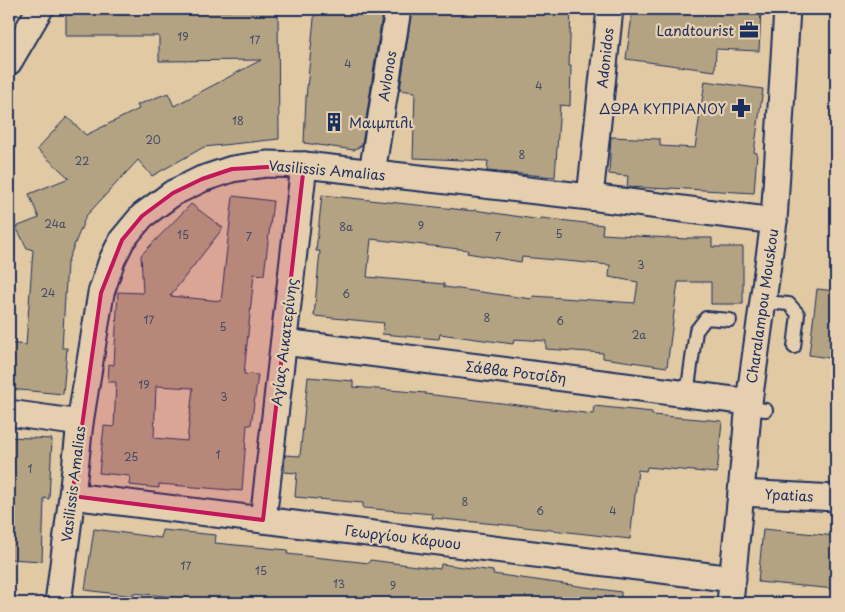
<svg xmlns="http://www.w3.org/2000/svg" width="845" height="612" viewBox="0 0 845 612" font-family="'Playpen Sans',sans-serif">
  <rect width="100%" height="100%" fill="#e1c9a4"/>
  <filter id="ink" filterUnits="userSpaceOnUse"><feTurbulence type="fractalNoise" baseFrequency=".02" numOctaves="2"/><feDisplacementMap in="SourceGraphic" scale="10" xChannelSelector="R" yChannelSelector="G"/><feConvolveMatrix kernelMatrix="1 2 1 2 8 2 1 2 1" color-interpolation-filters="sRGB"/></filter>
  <g filter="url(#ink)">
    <g fill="#b4a383" stroke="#1b2f5e" fill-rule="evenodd">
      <polygon points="73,9 187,9 187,11 231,11 231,9 278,9 279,139 204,147 152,176 138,160 86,216 67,263 62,348 67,348 63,394 9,389 9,343 26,345 33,250 27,248 16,227 39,218 29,194 69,178 37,149 67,117 86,135 139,109 137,105 168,93 174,106 261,60 159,61 159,36 66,36 66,11 73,11"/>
      <polygon points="315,9 383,9 362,145 354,150 304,143 306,98"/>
      <polygon points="412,9 571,9 569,66 571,66 570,106 560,105 555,177 487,171 488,161 413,158 415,92 400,90"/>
      <polygon points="633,9 645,9 665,11 665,9 761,10 759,51 716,49 715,71 626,59"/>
      <polygon points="705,81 763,89 754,152 757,153 754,193 670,188 670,189 627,187 628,176 609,174 611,137 660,139 660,146 695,148"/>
      <path d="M322,195L474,211V210L541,220V218L603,225L602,234L687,239V238H712V247H743V304H711V282H678L667,367L603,358V353L546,349V341L514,339L513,344L440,334L439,339L382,334L384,323L314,316L320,251H316ZM371,239L468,250L467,253L521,262L522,257L610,265L609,277L638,282L635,303L533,296L532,299L444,287V284L367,277Z"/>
      <path d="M233,196L273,201L264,275L254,274L244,374L258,375L251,425H247L242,491L159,484V488L129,485L130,476L99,473L104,426L114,427L116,382H108L109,364L114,365L118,292L143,293L141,255L191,204L223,228L170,296L221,301ZM156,386L193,388L187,441L154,438Z"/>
      <polygon points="817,289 836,291 836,359 809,355"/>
      <polygon points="308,377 353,381 353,387 426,393 425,394 593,414 594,406 652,412 652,415 722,421 717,473 647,467 646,471 638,470 630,539 507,525 432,518 433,514 363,508 363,503 295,497 297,473 284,472 285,455 300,456"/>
      <polygon points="9,437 52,439 49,499 44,498 42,561 9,559"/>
      <polygon points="94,529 161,538 162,530 216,535 215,543 288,550 287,554 369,563 370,560 440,569 441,564 493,571 493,574 621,592 621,603 217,603 217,601 133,593 133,596 85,590"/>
      <polygon points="763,529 836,536 836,589 758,582"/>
    </g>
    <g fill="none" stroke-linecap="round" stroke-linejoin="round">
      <g stroke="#1b2f5e" stroke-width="16">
        <g id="lane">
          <polyline points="763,302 789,304 798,314 794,347"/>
          <polyline points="687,394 696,331 706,318 730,320"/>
          <polyline points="748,408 766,410"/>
        </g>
      </g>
      <g stroke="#1b2f5e" stroke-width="29">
        <g id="street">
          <polyline points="9,62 40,9"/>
          <polyline points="372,173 398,9"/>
          <polyline points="590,197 610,9"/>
          <polyline points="284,342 749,402"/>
          <polyline points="9,413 80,423"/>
          <polyline points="741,493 836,498"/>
          <polyline points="72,496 733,579"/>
          <polyline points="263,520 304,165"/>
          <polyline points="58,603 72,496 80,423 101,293 112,260 122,240 142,216 173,193 202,179 232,169 267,164 304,165 590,197 774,221"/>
          <polyline points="730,603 741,493 749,402 774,221 787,9"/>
        </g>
      </g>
      <use href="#lane" stroke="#e6cfaf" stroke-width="12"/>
      <use href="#street" stroke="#e6cfaf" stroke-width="25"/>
    </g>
  </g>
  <path fill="#c2185b" fill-opacity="0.2" stroke="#c2185b" stroke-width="4" stroke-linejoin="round" d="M304,165L263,520L72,496L101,293L122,240L142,216L173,193L202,179L232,169Z"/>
  <defs>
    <g id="office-bare" transform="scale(1.5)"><path d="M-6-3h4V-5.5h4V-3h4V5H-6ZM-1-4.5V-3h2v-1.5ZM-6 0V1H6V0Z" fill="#1b2f5e" stroke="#e6cfaf" stroke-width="2.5" paint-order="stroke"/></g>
    <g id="pharmacy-bare" transform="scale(1.5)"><path d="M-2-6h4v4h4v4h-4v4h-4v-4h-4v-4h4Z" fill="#1b2f5e" stroke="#e6cfaf" stroke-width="2.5" paint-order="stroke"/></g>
    <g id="building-bare" transform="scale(1.5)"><path d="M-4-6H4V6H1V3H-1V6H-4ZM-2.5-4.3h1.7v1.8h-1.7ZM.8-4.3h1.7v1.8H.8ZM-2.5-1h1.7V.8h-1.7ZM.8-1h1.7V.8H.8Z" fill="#1b2f5e" stroke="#e6cfaf" stroke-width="2.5" paint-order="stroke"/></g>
  </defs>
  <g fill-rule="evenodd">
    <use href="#office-bare" x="749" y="30"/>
    <use href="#pharmacy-bare" x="741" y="108"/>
    <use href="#building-bare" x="334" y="122"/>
  </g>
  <g text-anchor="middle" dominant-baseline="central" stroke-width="4.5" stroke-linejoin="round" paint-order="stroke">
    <g font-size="11" fill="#414c67">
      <text x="183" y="36">19</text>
      <text x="255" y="39">17</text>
      <text x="348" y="63">4</text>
      <text x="539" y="85">4</text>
      <text x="238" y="120">18</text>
      <text x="153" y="139">20</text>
      <text x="522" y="154">8</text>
      <text x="82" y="160">22</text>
      <text x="55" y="223">24a</text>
      <text x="421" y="225">9</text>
      <text x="346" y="226">8a</text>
      <text x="559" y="233">5</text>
      <text x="183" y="234">15</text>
      <text x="249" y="236">7</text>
      <text x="498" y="236">7</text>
      <text x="641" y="264">3</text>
      <text x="48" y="292">24</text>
      <text x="346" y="293">6</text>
      <text x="487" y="317">8</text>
      <text x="149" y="319">17</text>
      <text x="560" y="320">6</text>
      <text x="223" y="326">5</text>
      <text x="639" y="334">2a</text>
      <text x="144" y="384">19</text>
      <text x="224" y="396">3</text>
      <text x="218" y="454">1</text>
      <text x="131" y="456">25</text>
      <text x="30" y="468">1</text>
      <text x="465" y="501">8</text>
      <text x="540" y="510">6</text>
      <text x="613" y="510">4</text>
      <text x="186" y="565">17</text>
      <text x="261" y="570">15</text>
      <text x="339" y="583">13</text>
      <text x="393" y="585">9</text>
    </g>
    <g font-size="14" fill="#1b2f5e" stroke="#e6cfaf" text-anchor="end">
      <text x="734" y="30">Landtourist</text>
      <text x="726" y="108">ΔΩΡΑ ΚΥΠΡΙΑΝΟΥ</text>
      <text x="349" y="122" text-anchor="start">Μαιμπιλι</text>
    </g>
    <g font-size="14" fill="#1b2f5e" stroke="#e6cfaf">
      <text transform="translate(605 58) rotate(-84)">Adonidos</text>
      <text transform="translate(387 76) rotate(-81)">Avlonos</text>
      <text transform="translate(327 170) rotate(5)">Vasilissis Amalias</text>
      <text transform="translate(762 306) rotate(-82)">Charalampou Mouskou</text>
      <text transform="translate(284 342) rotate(-83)">Αγίας Αικατερίνης</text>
      <text transform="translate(516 372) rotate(7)">Σάββα Ροτσίδη</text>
      <text transform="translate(73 484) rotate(-83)">Vasilissis Amalias</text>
      <text transform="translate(789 495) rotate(3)">Ypatias</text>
      <text transform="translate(403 537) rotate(7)">Γεωργίου Κάρυου</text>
    </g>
  </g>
  <rect width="845" height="612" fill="none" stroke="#e6cfaf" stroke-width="30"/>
  <rect x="15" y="15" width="815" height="582" fill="none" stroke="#1b2f5e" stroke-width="2" filter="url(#ink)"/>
</svg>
